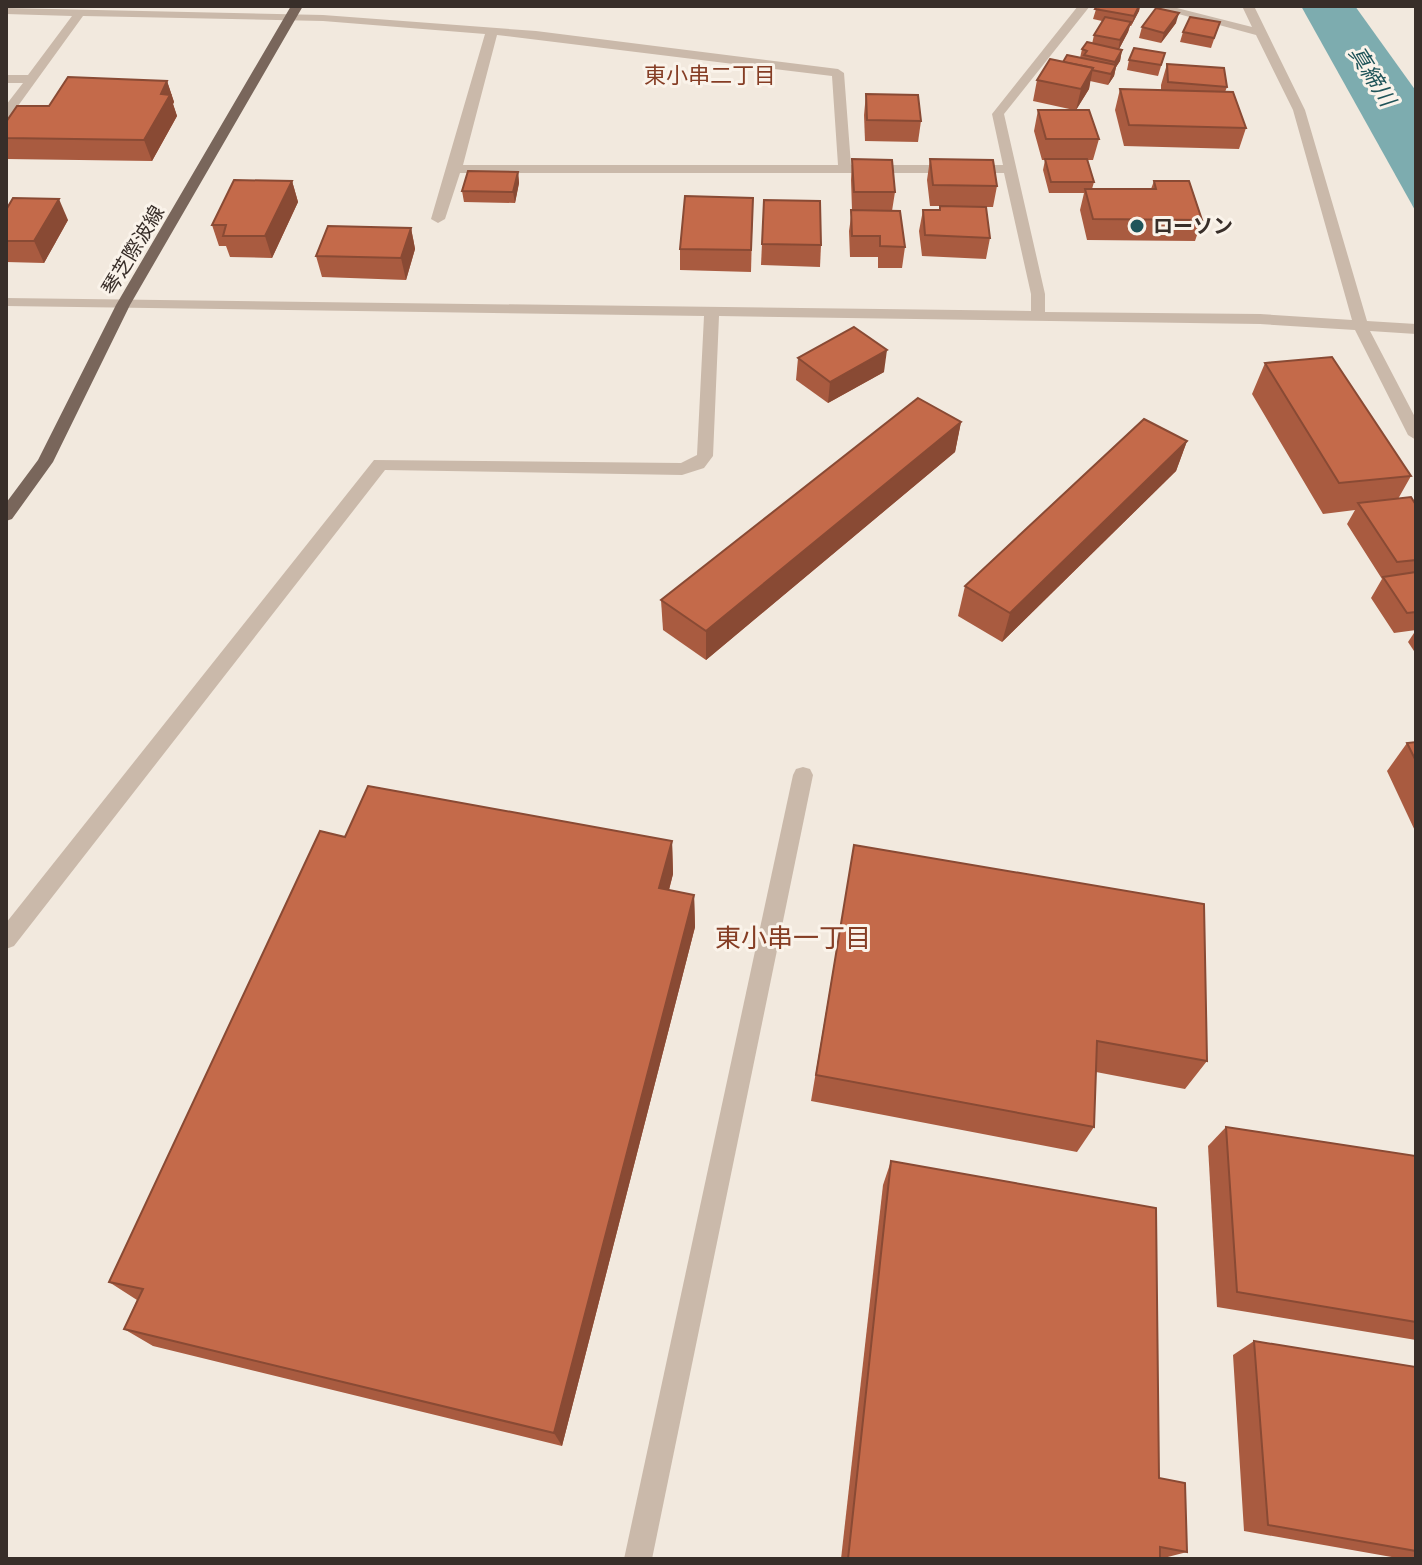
<svg xmlns="http://www.w3.org/2000/svg" width="1422" height="1565" viewBox="0 0 1422 1565" font-family="Figtree,'Noto Sans JP',sans-serif">
  <rect width="100%" height="100%" fill="#f2e9de"/>
  <polygon fill="#7dacaf" points="1301,6 1355,6 1416,91 1416,212"/>
  <g fill="none" stroke-linecap="round" stroke-linejoin="round">
    <g fill="#cab9aa" fill-rule="evenodd">
      <path d="M1078,6H1090L1004,114L1045,294V312L1260,314L1352,320L1293,110L1256,35L1149,6H1169L1252,27L1242,6H1254L1305,110L1367,321L1416,324V334L1370,331L1416,419V440L1408,435L1355,330L1260,324L719,316L713,456L704,468L682,475L385,470L14,946L6,949V923L374,460L681,463L697,455L704,316L6,306V298L1031,311V294L1004,173H460L445,219L438,223L431,219L485,34L323,21L83,16L10,117L6,118V105L23,83H6V75H28L72,16L6,14V8L323,15L536,31L838,69L844,73L851,165H1003L992,114ZM497,35L832,76L838,165H463Z"/>
      <polygon points="803,767 810,769 813,775 652,1559 624,1559 793,775 796,769"/>
    </g>
    <polygon fill="#79665b" fill-rule="evenodd" points="291,6 303,6 130,305 53,462 12,519 6,521 6,503 38,460 116,305"/>
  </g>
  <g fill="#a95b40">
    <polygon points="1097,6 1140,6 1139,11 1131,26 1130,26 1128,32 1119,49 1122,50 1120,61 1116,67 1114,76 1108,85 1090,81 1089,89 1076,110 1099,139 1093,160 1087,160 1094,182 1092,189 1151,189 1154,181 1202,220 1195,241 1087,240 1080,210 1084,193 1049,193 1043,170 1045,160 1042,160 1034,131 1038,110 1074,110 1033,101 1037,80 1063,62 1080,58 1082,49 1092,44 1094,35 1102,21 1093,19"/>
    <polygon points="1220,22 1211,48 1180,42 1183,32"/>
    <polygon points="1176,23 1161,43 1139,38 1142,27"/>
    <polygon points="1165,53 1158,76 1127,70 1129,60"/>
    <polygon points="1167,64 1227,87 1225,92 1246,128 1239,149 1124,146 1115,110 1120,89 1161,90 1161,85"/>
    <polygon points="167,81 174,102 173,104 177,116 152,161 6,159 6,122 49,106"/>
    <polygon points="866,94 921,121 918,142 865,141 864,115"/>
    <polygon points="852,159 895,192 892,211 905,247 902,268 878,268 878,257 850,257 849,231 852,210 851,180"/>
    <polygon points="930,159 997,186 993,207 986,207 990,238 986,259 922,256 919,231 923,210 939,210 940,206 930,206 927,180"/>
    <polygon points="518,172 519,183 515,203 464,202 462,191"/>
    <polygon points="292,181 298,202 272,258 230,257 226,246 219,246 212,225"/>
    <polygon points="753,198 751,272 680,270 680,249"/>
    <polygon points="764,200 821,245 820,267 761,265"/>
    <polygon points="6,210 68,220 44,263 6,262"/>
    <polygon points="411,228 415,249 406,280 322,277 316,256"/>
    <polygon points="798,358 884,372 828,403 796,380"/>
    <polygon points="1265,363 1411,476 1398,499 1416,505 1416,630 1394,633 1371,598 1382,579 1347,524 1355,510 1323,514 1252,394"/>
    <polygon points="961,422 955,452 706,660 663,630 661,600"/>
    <polygon points="1187,441 1176,471 1002,642 958,616 965,586"/>
    <polygon points="1416,630 1416,654 1408,642"/>
    <polygon points="1416,742 1416,833 1387,771 1407,743"/>
    <polygon points="345,837 672,841 673,874 669,890 694,895 695,927 562,1446 153,1346 124,1329 137,1300 109,1282"/>
    <polygon points="854,845 1207,1061 1185,1089 1096,1072 1094,1127 1077,1152 811,1101"/>
    <polygon points="1226,1127 1416,1156 1416,1340 1217,1307 1208,1146"/>
    <polygon points="891,1161 1159,1478 1187,1552 1160,1559 841,1559 883,1185"/>
    <polygon points="1254,1341 1416,1367 1416,1559 1403,1559 1244,1531 1233,1355"/>
  </g>
  <g fill="#894a34">
    <polygon points="1139,6 1140,6 1139,11 1131,26 1134,16"/>
    <polygon points="1179,13 1176,23 1161,43 1164,33"/>
    <polygon points="1131,22 1128,32 1118,51 1120,40"/>
    <polygon points="1122,50 1120,61 1116,67 1114,76 1108,85 1115,62"/>
    <polygon points="1093,68 1089,89 1076,110 1081,89"/>
    <polygon points="167,81 174,102 173,104 177,116 152,161 144,140"/>
    <polygon points="518,172 519,183 515,203 513,192"/>
    <polygon points="292,181 298,202 272,258 265,236"/>
    <polygon points="59,199 68,220 44,263 34,241"/>
    <polygon points="411,228 415,249 406,280 401,258"/>
    <polygon points="887,350 884,372 828,403 830,382"/>
    <polygon points="961,422 955,452 706,660 706,631"/>
    <polygon points="1187,441 1176,471 1002,642 1010,613"/>
    <polygon points="672,841 673,874 661,920 659,888"/>
    <polygon points="694,895 695,927 562,1446 554,1433"/>
  </g>
  <g fill="#c46a4a" stroke="#894a34" stroke-width="2">
    <polygon points="1097,6 1139,6 1134,16 1095,9"/>
    <polygon points="1156,8 1179,13 1164,33 1142,27"/>
    <polygon points="1105,17 1131,22 1120,40 1094,35"/>
    <polygon points="1190,17 1220,22 1214,38 1183,32"/>
    <polygon points="1087,42 1122,50 1115,62 1084,55 1087,51 1082,49"/>
    <polygon points="1134,48 1165,53 1161,65 1129,60"/>
    <polygon points="1067,55 1116,65 1111,74 1092,70 1093,68 1063,62"/>
    <polygon points="1050,59 1093,68 1081,89 1037,80"/>
    <polygon points="1167,64 1224,68 1227,87 1168,82"/>
    <polygon points="68,77 167,81 161,94 170,95 144,140 6,138 6,122 17,106 49,106"/>
    <polygon points="1120,89 1233,92 1246,128 1129,125"/>
    <polygon points="866,94 918,95 921,121 867,120"/>
    <polygon points="1038,110 1089,110 1099,139 1046,139"/>
    <polygon points="852,159 892,160 895,192 854,192"/>
    <polygon points="930,159 993,160 997,186 933,185"/>
    <polygon points="1045,159 1087,159 1094,182 1051,182"/>
    <polygon points="468,171 518,172 513,192 462,191"/>
    <polygon points="234,180 292,181 265,236 223,236 226,225 212,225"/>
    <polygon points="1154,181 1189,181 1202,220 1093,219 1085,189 1156,189"/>
    <polygon points="685,196 753,198 751,250 680,249"/>
    <polygon points="13,198 59,199 34,241 6,241 6,210"/>
    <polygon points="764,200 820,201 821,245 762,244"/>
    <polygon points="940,206 986,207 990,238 925,235 923,210 940,210"/>
    <polygon points="851,210 900,211 905,247 880,246 880,236 852,236"/>
    <polygon points="328,226 411,228 401,258 316,256"/>
    <polygon points="854,327 887,350 830,382 798,358"/>
    <polygon points="1332,357 1411,476 1339,483 1265,363"/>
    <polygon points="918,398 961,422 706,631 661,600"/>
    <polygon points="1144,419 1187,441 1010,613 965,586"/>
    <polygon points="1411,497 1416,505 1416,560 1397,562 1358,503"/>
    <polygon points="1416,572 1416,612 1407,613 1383,577"/>
    <polygon points="1416,742 1416,761 1407,743"/>
    <polygon points="368,786 672,841 659,888 694,895 554,1433 124,1329 143,1289 109,1282 320,831 345,837"/>
    <polygon points="854,845 1204,904 1207,1061 1097,1041 1094,1127 816,1075"/>
    <polygon points="1226,1127 1416,1156 1416,1322 1237,1292"/>
    <polygon points="891,1161 1156,1208 1159,1478 1185,1483 1187,1552 1160,1547 1160,1559 848,1559"/>
    <polygon points="1254,1341 1416,1367 1416,1551 1268,1525"/>
  </g>
  <circle fill="#1f5459" stroke="#faf3ea" stroke-width="3" cx="1137" cy="226" r="8"/>
  <g text-anchor="middle" dominant-baseline="central" stroke-width="6" stroke-linejoin="round" paint-order="stroke">
    <g font-size="20" font-weight="bold" fill="#382e29" stroke="#faf3ea" text-anchor="start">
      <text x="1153" y="226">ローソン</text>
    </g>
    <g font-size="20" fill="#382e29" stroke="#faf3ea">
      <text transform="translate(133 250) rotate(-59)">琴芝際波線</text>
    </g>
    <g font-size="22" fill="#853d24" stroke="#faf3ea">
      <text x="710" y="75">東小串二丁目</text>
    </g>
    <g font-size="22" font-style="italic" fill="#1f5459" stroke="#faf3ea">
      <text transform="translate(1372 76) rotate(58)">真締川</text>
    </g>
    <g font-size="26" fill="#853d24" stroke="#faf3ea">
      <text x="793" y="938">東小串一丁目</text>
    </g>
  </g>
  <rect width="1422" height="1565" fill="none" stroke="#382e29" stroke-width="16"/>
</svg>
